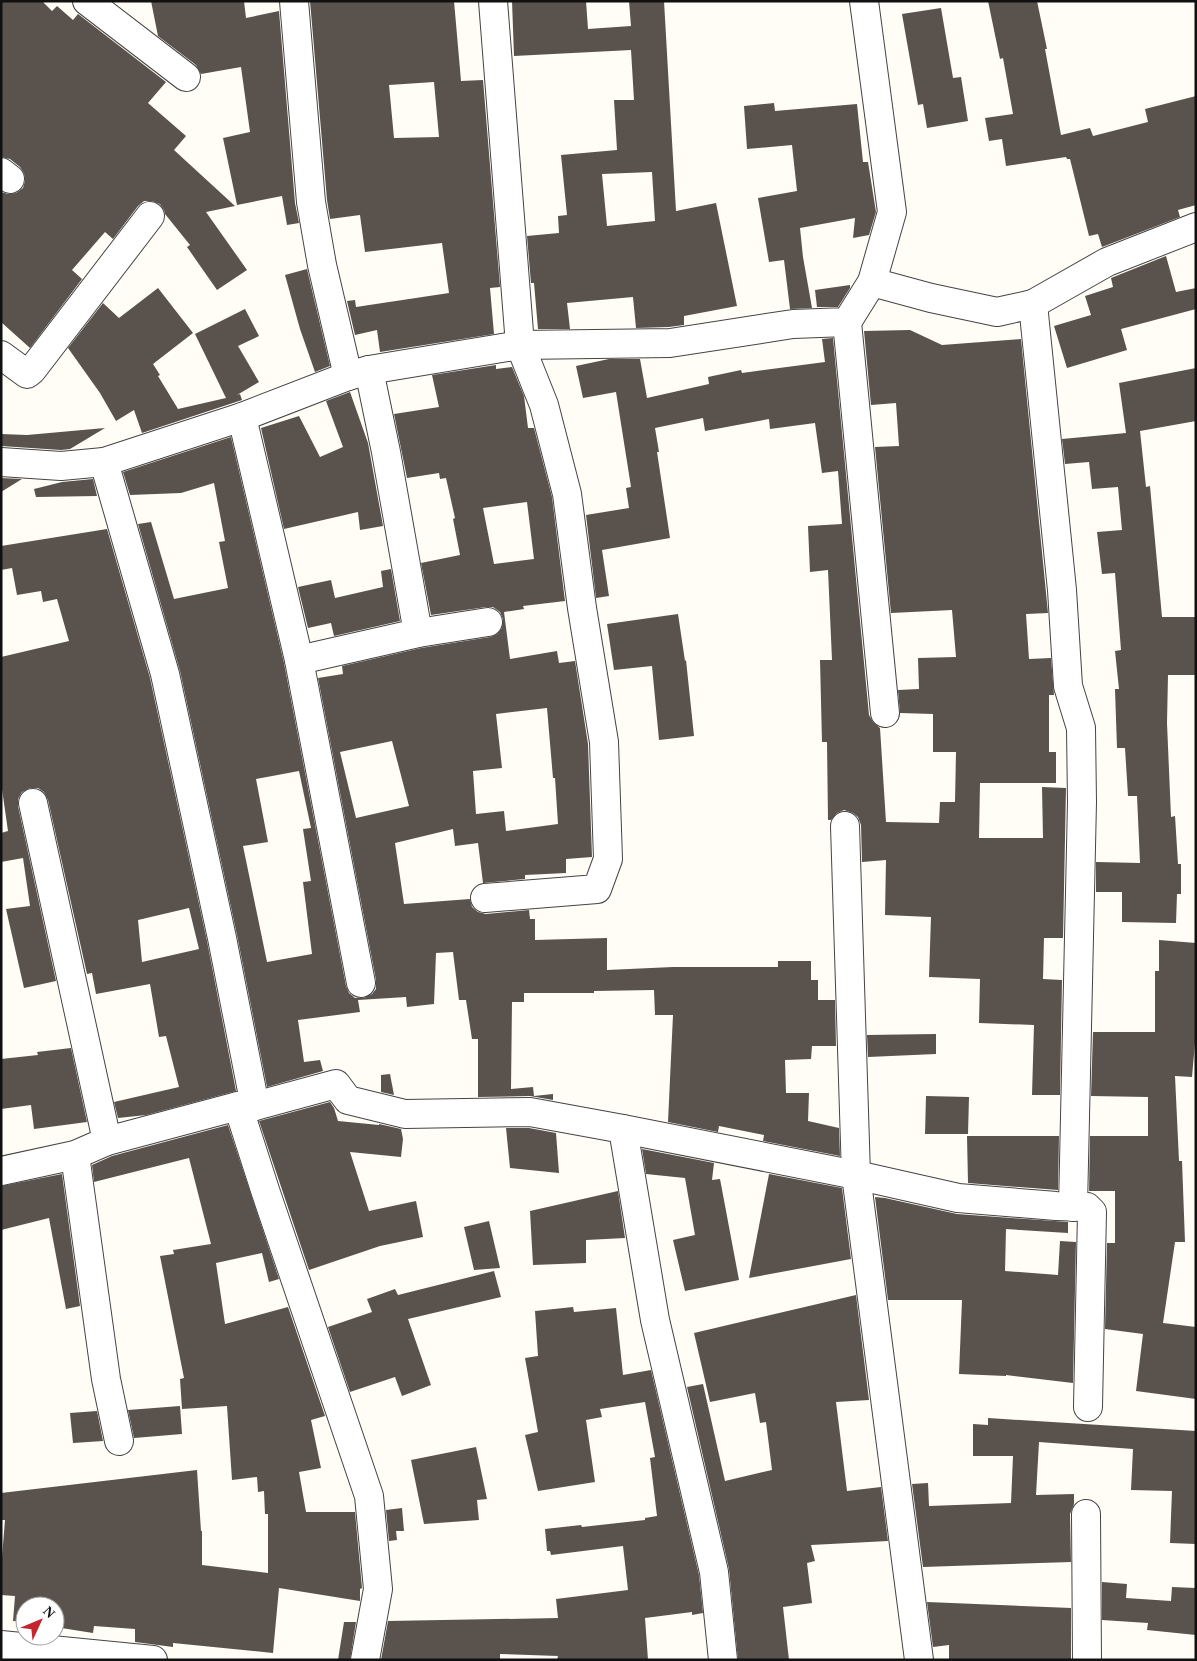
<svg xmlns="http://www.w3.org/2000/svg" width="1197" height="1661" viewBox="0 0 1197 1661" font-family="Georgia,serif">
  <rect width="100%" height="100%" fill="#fffdf5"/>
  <g fill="#5a524d" fill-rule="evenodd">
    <polygon points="1,1 42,1 52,11 57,6 73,20 78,14 166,82 148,103 186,136 174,150 235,206 206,212 247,270 217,290 187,247 190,245 165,214 164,210 160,204 152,201 144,201 138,206 113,239 105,232 72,270 82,279 30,348 1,322 1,192 8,194 16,193 23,188 25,181 24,173 20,167 10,159 1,157"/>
    <polygon points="151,1 244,1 246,18 279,11 295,203 299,223 287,225 282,196 237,205 223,138 250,132 241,67 201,74 196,65 158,36"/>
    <path d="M310,1H454L461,81L483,80L500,287L490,288L494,334L380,352L377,330L355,335L347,301L355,300L356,307L449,293L442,243L365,252L360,215L330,219L327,200ZM434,82L439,137L394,138L389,85Z"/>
    <path d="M512,1H586L588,29L631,26L629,1H664L676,211L716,203L737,306L684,316V325L669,327L636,328L633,297L567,303L570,329H538L534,283H531L527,236L559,233L558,216L567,215L561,155L617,150L614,100H634L631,50L514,56ZM652,172L655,221L607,226L602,174Z"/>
    <polygon points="988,1 1037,1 1047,49 1045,49 1061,135 1090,128 1093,136 1148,122 1145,109 1196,96 1196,205 1178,210 1180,217 1102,247 1098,234 1089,236 1070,159 1067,159 1066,157 1006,166 1002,139 989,141 985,118 1013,114 1003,58 1000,59"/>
    <polygon points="941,8 953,78 961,77 968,121 927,128 923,104 918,105 902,14"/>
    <polygon points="774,103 775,111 857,104 863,162 868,162 876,212 869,235 853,238 855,218 800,228 803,257 812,308 790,309 784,260 769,262 758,198 797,191 792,145 747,149 744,106"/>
    <polygon points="1166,256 1176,292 1196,288 1196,309 1121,329 1127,350 1067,368 1054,326 1091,315 1085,296 1113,287 1111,278"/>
    <polygon points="307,269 330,366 315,372 300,329 285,275"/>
    <polygon points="850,285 850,288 838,307 817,307 815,290"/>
    <polygon points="158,288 193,333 153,364 160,375 158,376 178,409 226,398 195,334 245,309 259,336 238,346 259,382 237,395 240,394 242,400 142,433 134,410 116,421 100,393 68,348 103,303 119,318"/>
    <polygon points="910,330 942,345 1021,339 1048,613 1026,614 1029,659 1051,658 1054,695 1049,695 1049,752 1056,752 1056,783 980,783 979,838 1043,838 1042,787 1066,788 1063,938 1044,938 1043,979 1062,980 1060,1095 1032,1095 1034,1025 979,1023 980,979 929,977 931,917 885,915 886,860 862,862 861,825 858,817 853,813 844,810 837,813 831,820 828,820 827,742 822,742 820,660 832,660 828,570 810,572 808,526 842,524 838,471 822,473 815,423 770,429 769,419 705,431 703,418 655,428 659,452 657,452 670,538 602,550 609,596 596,598 586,515 629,508 626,488 631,487 616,392 583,398 576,366 609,359 640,359 647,398 709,384 708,377 741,370 742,373 825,362 822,339 833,338 869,715 873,722 880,728 886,822 939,823 940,802 955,802 956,752 933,752 933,714 900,713 898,690 919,689 918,658 956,657 952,610 891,613 875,447 899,446 896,403 871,405 864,331"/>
    <path d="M496,365V369L512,367L524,396L528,428H534L552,497L565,601L523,606L524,609L504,612L510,659L557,651L559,663L575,661L588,744L592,857L566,859V873L525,875V879L483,883L478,843L455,846L453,829L395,843L404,904L470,899L472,907L478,912L486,914L529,910L530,919H535V940L607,938V970L673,967H778V961H811V980H818V1000H835L836,1046H812L811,1059L785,1060L786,1093H809L808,1121L839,1128L840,1156L763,1141L764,1135L719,1126L718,1132L668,1122L673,1015H655L654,990L594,991V993H524V1002H512L511,1089L533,1087L534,1096L553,1094V1100L530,1096L478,1097V1039H472L466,1000H459L453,952L436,953L434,1004L407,1007L406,997L358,1000L360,1012L298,1020L304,1062L320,1060L323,1071L267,1087L237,935L180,671L138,524L151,522L174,599L228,588L219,542L225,541L214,483L181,493L130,495L123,472L231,437L284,663L346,986L349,993L355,998H364L372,994L376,989V980L318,678L343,674L342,666L421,648L490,637L497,634L502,628L503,619L500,612L493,607H486L431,615L421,563L460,555L453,519L455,518L446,478L440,479L439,473L407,478L394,414L439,407L432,375ZM527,502L534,559L494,564L483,508ZM547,708L553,778H555L558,824L506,831L504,811L476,814L473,771L502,768L496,714ZM392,741L409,806L356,818L340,752ZM299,771L311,828L303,829L311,881L303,882L312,954L267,962L243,846L268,842L256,779Z"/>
    <polygon points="1196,368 1196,421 1140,431 1146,487 1150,486 1162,617 1196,617 1196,675 1168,675 1167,723 1171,817 1175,816 1178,864 1181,864 1181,894 1177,894 1176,923 1122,922 1122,892 1096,892 1096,862 1140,863 1137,796 1128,796 1125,748 1117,748 1115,689 1119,689 1115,651 1121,650 1115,573 1102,574 1097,532 1122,530 1118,487 1092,489 1089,462 1065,464 1062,439 1126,433 1119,383"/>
    <polygon points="350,392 368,443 383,526 360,530 358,512 284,529 261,428 299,416 320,457 343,447 326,401"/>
    <polygon points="105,428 70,449 61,450 1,446 1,434 27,435"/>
    <polygon points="1,478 22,479 1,492"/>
    <polygon points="93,479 97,496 36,497 34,489 62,482"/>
    <path d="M107,529L150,678L207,941L236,1091L146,1115L118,1118L114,1102L179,1087L166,1036L159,1037L150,984L96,994L92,973L87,974L48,800L44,792L38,788H30L22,792L18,799V806L56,981L24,988L6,909L30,906L23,858L1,862V833L8,831L1,782V657L69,641L57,599L43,602L41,591L17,595L12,568L1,570V546ZM189,908L199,949L142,962L138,920Z"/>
    <polygon points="391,569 400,621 334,636 331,623 308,628 298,587 331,580 335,598 383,587 381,571"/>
    <polygon points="678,614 685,661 686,660 694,736 659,740 652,666 614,670 607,624"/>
    <polygon points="1159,940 1196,943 1196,1031 1192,1077 1175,1076 1179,1161 1182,1161 1185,1242 1175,1242 1163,1323 1196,1327 1196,1399 1136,1391 1143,1334 1105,1329 1107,1243 1115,1243 1115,1191 1089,1191 1090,1136 1148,1136 1148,1097 1091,1096 1093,1032 1155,1032 1155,971 1159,971"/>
    <polygon points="936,1034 936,1054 868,1057 867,1035"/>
    <polygon points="71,1048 87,1122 34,1129 31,1105 1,1109 1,1059 38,1055 37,1052"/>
    <polygon points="390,1074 394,1095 381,1092 381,1075"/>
    <polygon points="926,1096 969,1097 968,1134 925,1134"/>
    <polygon points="330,1102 334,1108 338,1121 379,1125 379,1124 401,1129 403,1139 401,1157 350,1152 369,1211 416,1201 423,1237 380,1246 309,1270 259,1121"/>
    <polygon points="228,1125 279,1279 269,1282 262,1253 216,1263 225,1324 288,1307 325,1416 311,1420 321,1468 299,1472 306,1512 355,1512 362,1588 360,1589 360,1601 279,1588 273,1653 173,1643 173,1647 135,1642 135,1629 94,1626 93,1633 55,1627 55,1606 25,1606 25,1622 13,1621 15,1596 1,1595 1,1570 5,1520 1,1520 1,1493 197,1470 201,1531 202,1531 202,1565 268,1573 268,1514 265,1514 264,1491 258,1492 257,1477 232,1480 227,1406 182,1409 180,1379 184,1378 160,1256 174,1254 173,1250 211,1244 189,1158 94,1182 92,1165 112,1156"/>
    <polygon points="506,1128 529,1128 556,1133 559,1173 510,1168"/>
    <polygon points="967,1136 1059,1136 1058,1190 968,1183"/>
    <polygon points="642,1149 714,1163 712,1180 720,1179 739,1280 685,1291 673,1240 695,1235 685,1178 646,1174"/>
    <polygon points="62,1174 80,1306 66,1309 49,1218 1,1230 1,1186"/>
    <polygon points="769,1174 842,1188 851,1259 749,1278"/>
    <polygon points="618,1191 625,1238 586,1240 586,1263 533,1265 530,1211"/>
    <polygon points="875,1197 885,1198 957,1214 1068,1222 1068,1233 1006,1229 1005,1271 1058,1275 1060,1241 1076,1242 1073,1383 1006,1375 1006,1376 959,1374 962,1300 888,1300"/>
    <polygon points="489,1221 500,1268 474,1270 464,1227"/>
    <polygon points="494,1271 501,1297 408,1319 431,1385 402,1396 395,1377 350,1392 328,1327 372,1312 367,1299 395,1289 398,1295"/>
    <polygon points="856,1295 869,1400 836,1402 847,1491 881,1487 888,1541 811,1545 815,1561 807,1563 812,1603 783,1607 789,1660 738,1660 729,1569 687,1387 703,1384 725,1481 772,1470 766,1422 760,1423 755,1393 710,1402 694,1333"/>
    <polygon points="573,1307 574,1312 616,1308 623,1375 651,1370 699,1575 703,1613 692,1615 692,1612 645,1618 648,1660 557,1660 558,1656 500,1654 500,1660 381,1660 388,1621 558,1618 556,1599 628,1590 623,1546 551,1555 550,1551 547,1551 545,1529 581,1525 582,1527 645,1520 645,1518 657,1516 650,1458 655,1457 645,1402 600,1409 602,1417 586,1420 595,1482 538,1491 525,1435 538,1432 525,1358 538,1356 535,1311"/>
    <polygon points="180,1406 182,1434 134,1438 128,1410"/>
    <polygon points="97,1411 103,1441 73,1443 70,1413"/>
    <polygon points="988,1418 1196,1431 1196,1544 1170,1543 1172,1491 1131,1490 1133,1449 1039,1442 1036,1495 1074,1494 1074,1504 1070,1514 1071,1562 923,1567 912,1484 928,1483 929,1506 1011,1503 1013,1456 973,1456 973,1424 988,1425"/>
    <polygon points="476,1447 487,1499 477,1500 479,1520 424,1524 411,1460"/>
    <polygon points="402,1508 404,1531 396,1531 397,1540 389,1541 386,1510"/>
    <polygon points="1102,1582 1127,1584 1126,1598 1171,1601 1172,1587 1196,1588 1196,1635 1147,1630 1148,1623 1102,1620"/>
    <polygon points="927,1602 1071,1608 1071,1660 949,1660 949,1645 933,1647"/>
    <polygon points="344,1622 356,1622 350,1660 338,1660"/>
  </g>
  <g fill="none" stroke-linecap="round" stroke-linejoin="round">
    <g stroke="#444" stroke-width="30">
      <g id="minor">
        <polyline points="87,1 186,77"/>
        <polyline points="294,1 311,202 322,265 348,376"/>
        <polyline points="1,172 10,179"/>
        <polyline points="872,282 931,298 997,312 1033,304 1107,262 1196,227"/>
        <polyline points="1033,304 1062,590 1068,686 1081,728 1082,802 1073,1207"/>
        <polyline points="847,322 885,713"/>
        <polyline points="1,355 27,374 32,370 150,216"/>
        <polyline points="369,370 386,452 418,633"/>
        <polyline points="242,417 299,660 361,983"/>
        <polyline points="1,462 61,466 104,462 242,417 348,376 369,370 520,345 670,343 793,324 847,322 872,282 892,212 864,1"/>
        <polyline points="104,462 165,674 222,938 255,1106"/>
        <polyline points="299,660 418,633 488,622"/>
        <polyline points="33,803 107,1141"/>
        <polyline points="845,826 856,1175 919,1660"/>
        <polyline points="485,898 597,889 608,859 604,742 582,608 567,494 544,405 520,345 493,1"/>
        <polyline points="238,1106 265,1190 369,1496 378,1589 365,1660"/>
        <polyline points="623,1129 655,1320 714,1572 723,1660"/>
        <polyline points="75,1155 106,1379 119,1441"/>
        <polyline points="1,1171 75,1155 107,1141 238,1106 255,1106 336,1084 348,1100 405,1114 530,1112 623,1129 856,1175 958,1198 1056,1206 1087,1207 1092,1212 1088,1407"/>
        <polyline points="1086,1514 1087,1660"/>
        <polyline points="1,1645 153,1660"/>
      </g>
    </g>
    <use href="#minor" stroke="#fff" stroke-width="28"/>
  </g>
  <rect width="1197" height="1661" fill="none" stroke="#111111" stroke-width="5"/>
  <g transform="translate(40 1621) rotate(46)"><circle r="24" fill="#ffffff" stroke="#a0a0a0"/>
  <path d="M0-4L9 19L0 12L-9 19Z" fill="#c4262e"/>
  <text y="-8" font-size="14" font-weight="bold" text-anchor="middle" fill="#111111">N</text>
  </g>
</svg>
